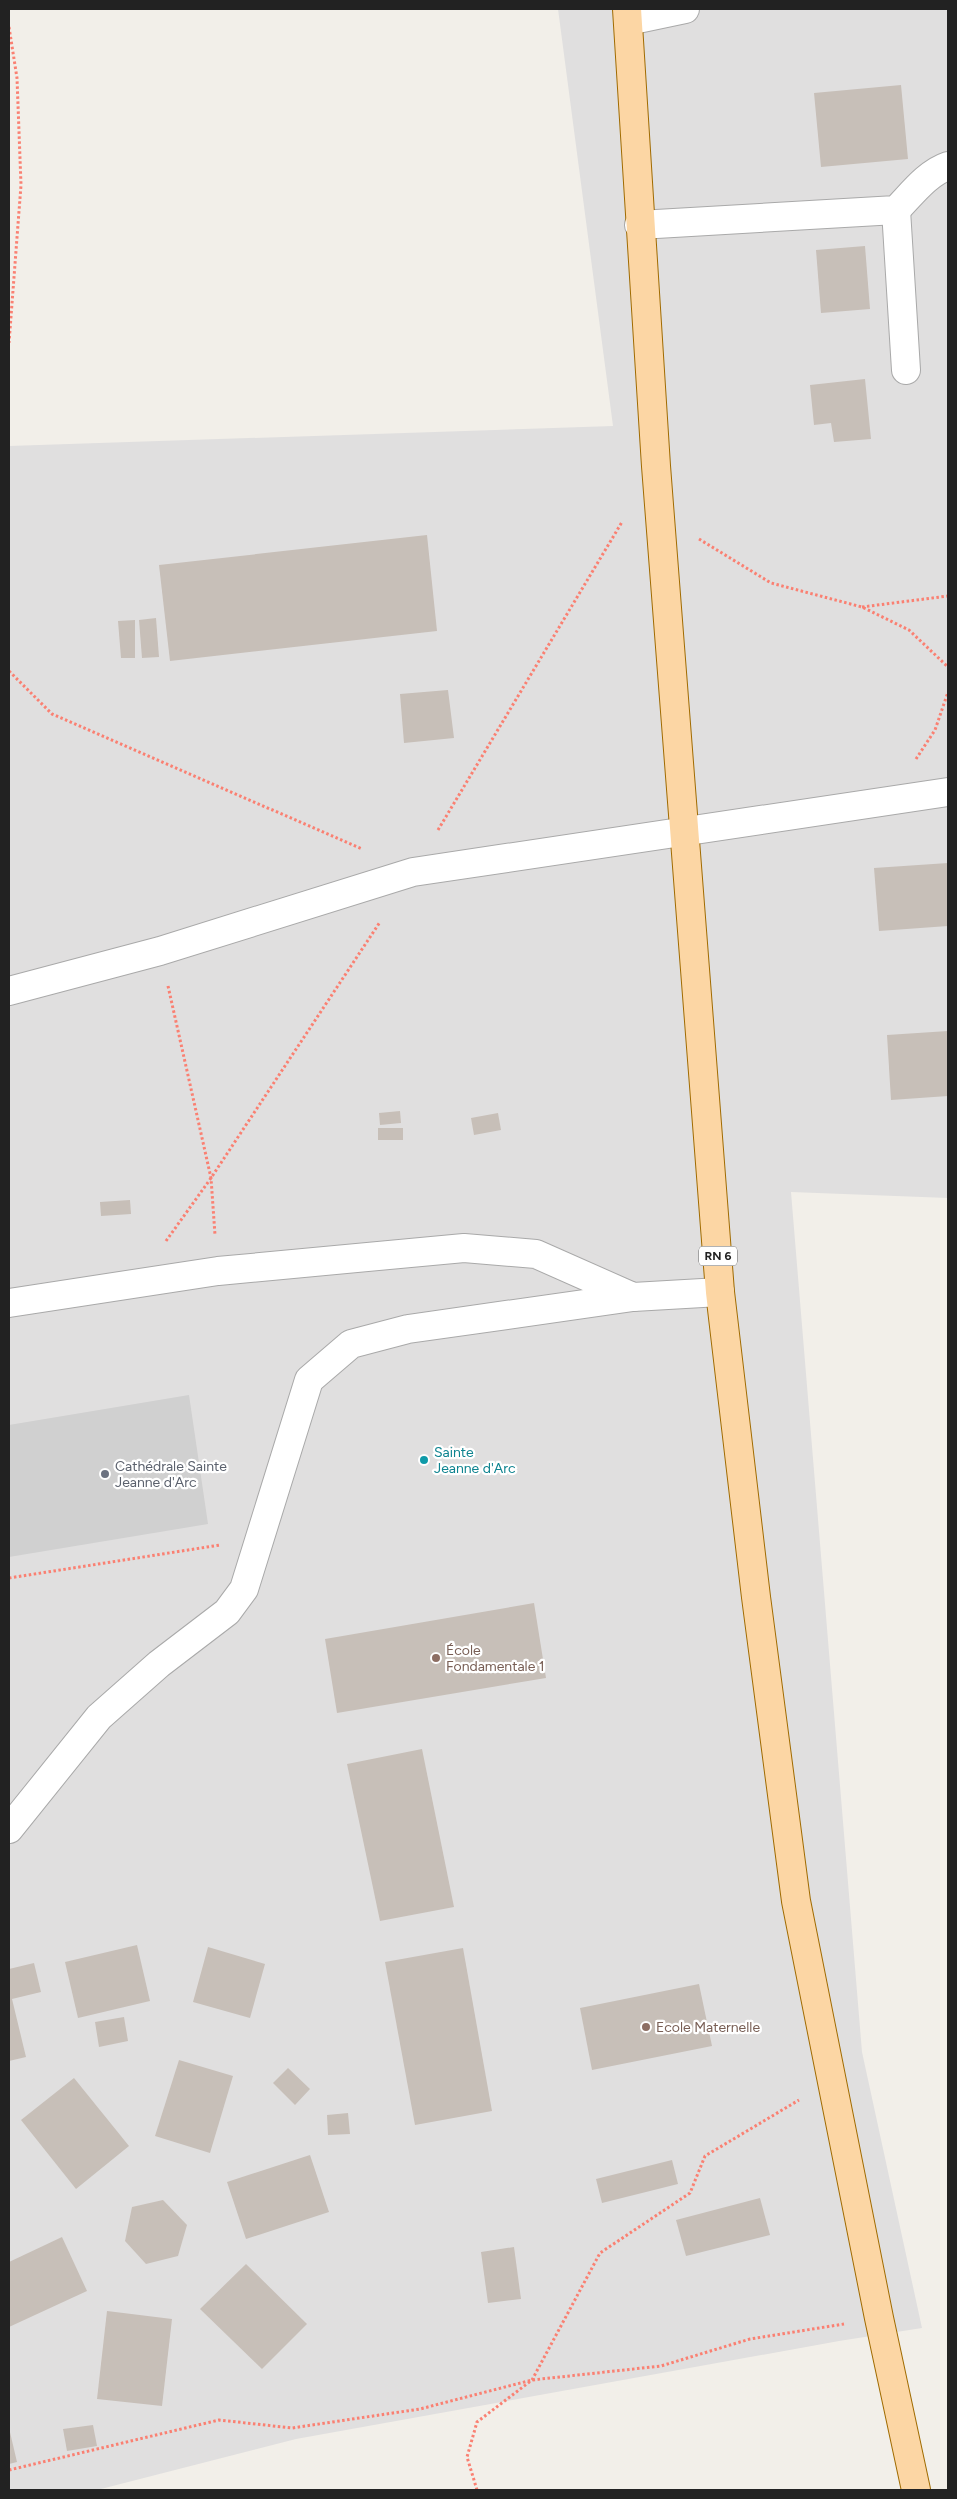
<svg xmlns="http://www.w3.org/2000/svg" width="957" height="2499" viewBox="0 0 957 2499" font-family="Figtree,sans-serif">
  <rect width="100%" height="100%" fill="#f2efe9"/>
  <polygon fill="#e0dfdf" points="558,9 948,9 948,1198 791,1192 862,2052 922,2328 839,2341 296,2439 97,2490 9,2490 9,446 613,426"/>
  <polygon fill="#d0d0d0" points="189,1395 208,1524 9,1557 9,1425"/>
  <g fill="#c7bfb8">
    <polygon points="901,85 908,159 821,167 814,93"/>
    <polygon points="865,246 870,309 821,313 816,250"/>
    <polygon points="865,379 871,439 834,442 831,423 814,425 810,385"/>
    <polygon points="427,535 437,631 170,661 159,565"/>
    <polygon points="156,618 159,657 142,658 139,620"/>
    <polygon points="135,620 135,658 121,658 118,621"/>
    <polygon points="448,690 454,738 404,743 400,694"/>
    <polygon points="948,863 948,926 879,931 874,868"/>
    <polygon points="948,1031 948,1096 891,1100 887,1035"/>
    <polygon points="400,1111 401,1123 380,1125 379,1113"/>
    <polygon points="498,1113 501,1130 474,1135 471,1118"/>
    <rect x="378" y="1128" width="25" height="12"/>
    <polygon points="130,1200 131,1214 101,1216 100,1202"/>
    <polygon points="534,1603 546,1678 337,1713 325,1639"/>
    <polygon points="422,1749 454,1907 380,1921 347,1764"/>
    <polygon points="137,1945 150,2001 78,2018 65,1962"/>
    <polygon points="208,1947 265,1964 250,2018 193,2002"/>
    <polygon points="463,1948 492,2111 415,2125 385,1962"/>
    <polygon points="34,1963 41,1992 12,1999 26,2057 9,2061 9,1969"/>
    <polygon points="699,1984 712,2046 592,2070 580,2008"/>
    <polygon points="124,2017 128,2041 99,2047 95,2022"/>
    <polygon points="179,2060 233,2076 210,2153 155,2136"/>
    <polygon points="288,2068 310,2089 295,2105 273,2083"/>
    <polygon points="74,2078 129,2146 76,2189 21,2120"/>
    <polygon points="348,2113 350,2134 328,2135 327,2115"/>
    <polygon points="310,2155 329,2212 246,2239 227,2182"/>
    <polygon points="672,2160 678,2184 602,2203 596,2179"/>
    <polygon points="760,2198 770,2235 686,2256 676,2220"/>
    <polygon points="163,2200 187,2225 178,2256 146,2264 125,2241 132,2207"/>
    <polygon points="62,2237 87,2291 9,2327 9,2262"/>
    <polygon points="514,2247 521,2299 488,2303 481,2252"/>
    <polygon points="246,2264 307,2324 262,2369 200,2309"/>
    <polygon points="107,2311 172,2319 162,2406 97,2399"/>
    <polygon points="93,2425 97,2446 67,2451 63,2429"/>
    <polygon points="9,2428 17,2462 9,2464"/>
  </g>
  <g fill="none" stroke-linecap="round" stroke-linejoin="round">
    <g stroke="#a9a9a9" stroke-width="30">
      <g id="minor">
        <polyline points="628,21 685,9"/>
        <polyline points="896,210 906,370"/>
        <path d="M639,225L896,210C911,195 927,173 948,166"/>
        <polyline points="9,991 160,951 413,872 948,792"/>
        <polyline points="9,1303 218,1271 464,1248 536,1254 633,1297 720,1292"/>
        <polyline points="9,1829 99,1717 159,1664 227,1612 244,1589 309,1380 351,1344 408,1329 633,1297"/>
      </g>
    </g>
    <g stroke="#a06b00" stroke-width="30">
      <polyline id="major" points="627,9 656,466 720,1292 756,1597 796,1901 879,2318 916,2490"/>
    </g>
    <g stroke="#fa8072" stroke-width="3" stroke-dasharray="2.5 2.5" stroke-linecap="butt">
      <polyline points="9,27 17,78 21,185 9,343"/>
      <polyline points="699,539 771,583 862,607 909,630 948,667"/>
      <polyline points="862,607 948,596"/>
      <polyline points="9,671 52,714 362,849"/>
      <polyline points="916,759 935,730 948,692"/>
      <polyline points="438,830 622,522"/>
      <polyline points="168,986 211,1178 215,1235"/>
      <polyline points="166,1241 211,1178 380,922"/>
      <polyline points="9,1578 220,1545"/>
      <polyline points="9,2470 219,2420 292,2428 420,2409 532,2380 661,2366 750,2339 844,2324"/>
      <polyline points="477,2490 467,2457 477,2422 532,2380 600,2253 690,2193 705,2156 799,2100"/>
    </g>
    <use href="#minor" stroke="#fff" stroke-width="28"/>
    <use href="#major" stroke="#fcd6a4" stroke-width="28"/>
  </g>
  <circle fill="#0f9aa8" stroke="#fff" stroke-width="2" cx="424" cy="1460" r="5"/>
  <circle fill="#6b7280" stroke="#fff" stroke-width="2" cx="105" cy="1474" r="5"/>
  <g fill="#8d6e63" stroke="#fff" stroke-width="2">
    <circle cx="436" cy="1658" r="5"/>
    <circle cx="646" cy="2027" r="5"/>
  </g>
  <g text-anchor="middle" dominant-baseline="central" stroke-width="4.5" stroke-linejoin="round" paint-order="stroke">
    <rect fill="#fff" stroke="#646464" stroke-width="1" x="699" y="1246.5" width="38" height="19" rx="4"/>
    <g font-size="12" font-weight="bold" fill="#222">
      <text x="718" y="1256">RN 6</text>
    </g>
    <g font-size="14" fill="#0d838f" stroke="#fff" text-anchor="start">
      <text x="434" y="1452">Sainte<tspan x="434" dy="16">Jeanne d'Arc</tspan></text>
    </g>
    <g font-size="14" fill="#5b616d" stroke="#fff" text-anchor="start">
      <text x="115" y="1466">Cathédrale Sainte<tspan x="115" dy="16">Jeanne d'Arc</tspan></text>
    </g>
    <g font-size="14" fill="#785e54" stroke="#fff" text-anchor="start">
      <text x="446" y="1650">École<tspan x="446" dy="16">Fondamentale 1</tspan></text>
      <text x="656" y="2027">Ecole Maternelle</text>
    </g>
  </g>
  <rect width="957" height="2499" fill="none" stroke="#222222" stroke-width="20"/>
</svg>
